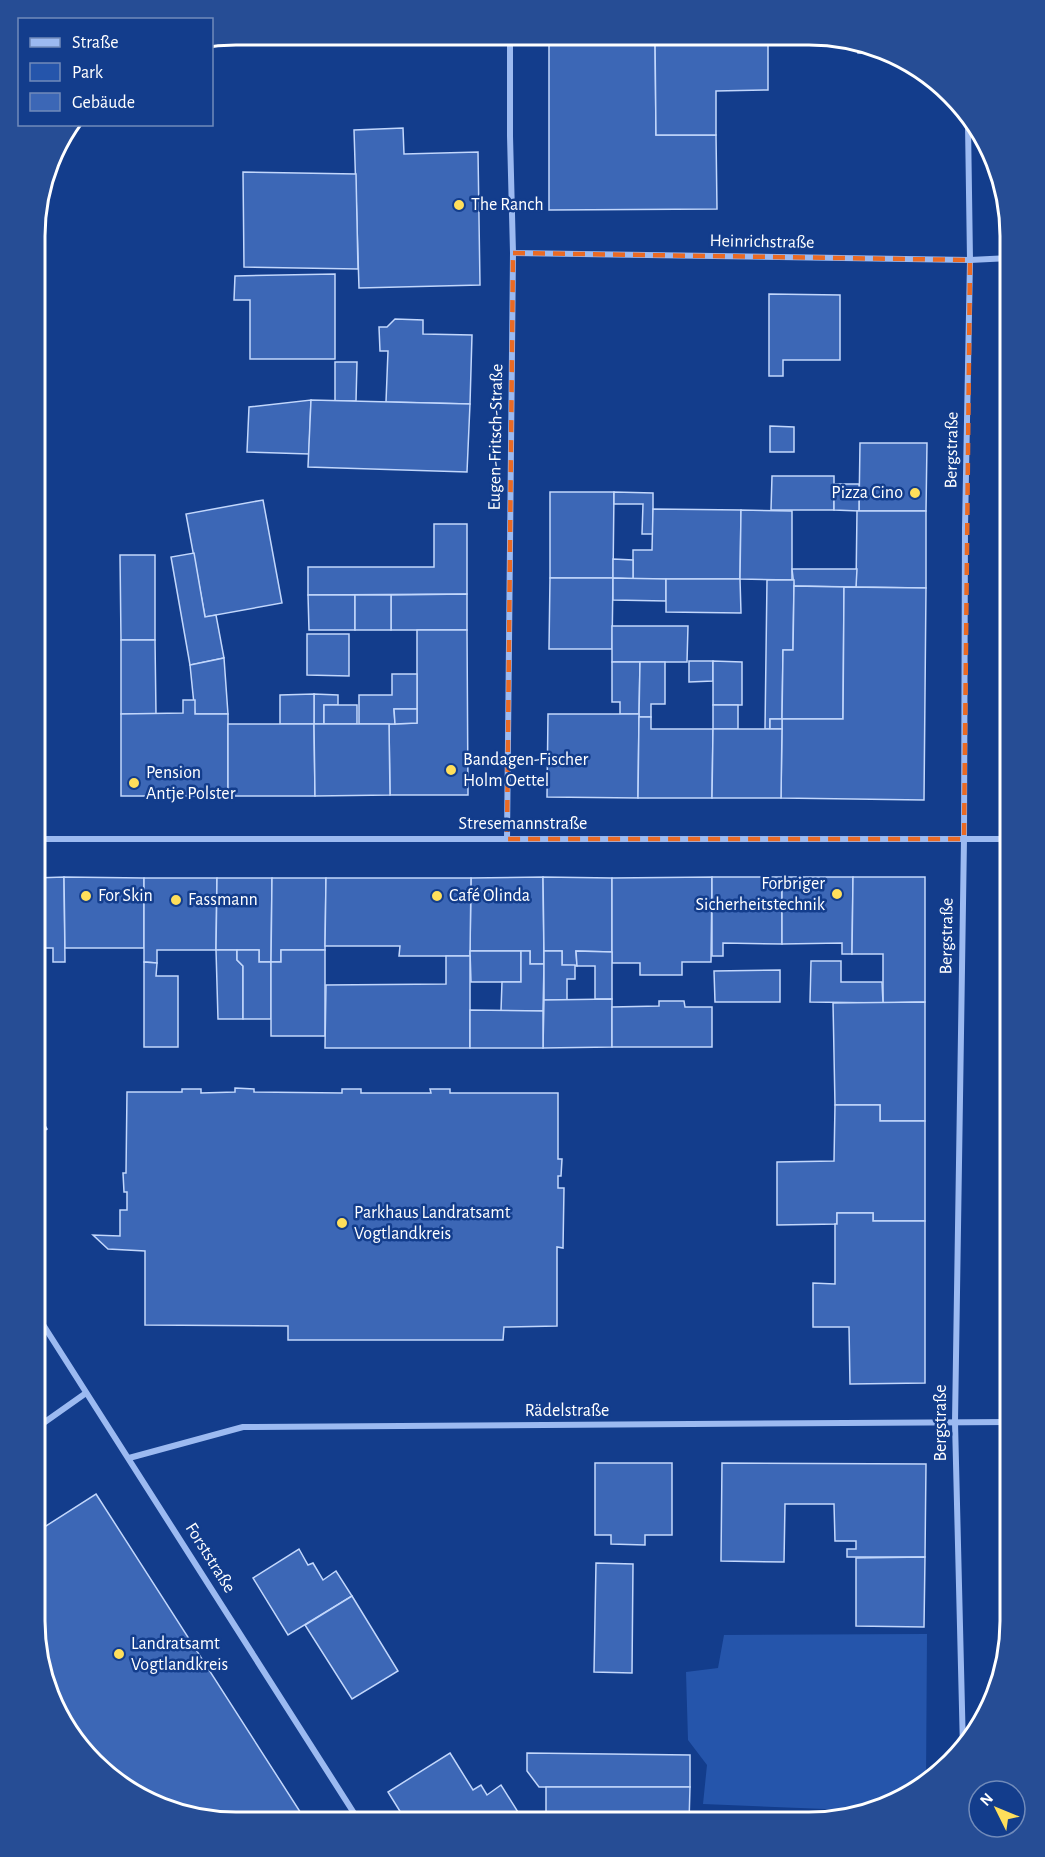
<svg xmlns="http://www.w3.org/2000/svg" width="1045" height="1857" viewBox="0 0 1045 1857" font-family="'Alegreya Sans',sans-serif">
  <rect width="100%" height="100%" fill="#133d8c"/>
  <polygon fill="#2555ab" points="927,1634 926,1784 875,1811 703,1804 707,1765 688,1740 686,1672 718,1668 724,1635"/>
  <g fill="#3c67b6" stroke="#c2d7fc" stroke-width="1.5">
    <polygon points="549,36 655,37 656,135 716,135 717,209 549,210"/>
    <polygon points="655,37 768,38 768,90 716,91 716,135 656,135"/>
    <polygon points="858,43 878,53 858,53"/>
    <polygon points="403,128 404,154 478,152 480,285 359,288 354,130"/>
    <polygon points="243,172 356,174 358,269 244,267"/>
    <polygon points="335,274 335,359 250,359 250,300 234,300 235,276"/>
    <polygon points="769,294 840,295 840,360 783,360 783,376 769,376"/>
    <rect x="1006" y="294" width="4" height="62"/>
    <polygon points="395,319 423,320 423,334 472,335 470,404 386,402 388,351 380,351 379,327 387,327"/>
    <rect x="1006" y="356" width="4" height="69"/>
    <polygon points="335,362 357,362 356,401 335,401"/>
    <polygon points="311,400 309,454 247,452 249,407"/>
    <polygon points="311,400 470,404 467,472 308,467"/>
    <rect x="1006" y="425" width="4" height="84"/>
    <polygon points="770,426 794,427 794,452 770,452"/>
    <polygon points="860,443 927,443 926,511 859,511"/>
    <polygon points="772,476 834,476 834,510 771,510"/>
    <polygon points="834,484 859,484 859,511 834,510"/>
    <polygon points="550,492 614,492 613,578 550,578"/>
    <polygon points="614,492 653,493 653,534 642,534 643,504 614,504"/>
    <polygon points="263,500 282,603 205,617 186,514"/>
    <polygon points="653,509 741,510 740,579 633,579 633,550 652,550"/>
    <rect x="1006" y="509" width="4" height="75"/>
    <polygon points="741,510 792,511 792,580 740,579"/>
    <polygon points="857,511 926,511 926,588 856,587"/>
    <polygon points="434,524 467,524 467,594 308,595 308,567 434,567"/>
    <polygon points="194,553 205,617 216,615 224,658 190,665 171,557"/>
    <polygon points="120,555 155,555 155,640 121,640"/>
    <polygon points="613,559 633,560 633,579 613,578"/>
    <polygon points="792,569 857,569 856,587 794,586"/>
    <polygon points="550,578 613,578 612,649 549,649"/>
    <polygon points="613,578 666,579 666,601 613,600"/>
    <polygon points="666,579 740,579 741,613 666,612"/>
    <polygon points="767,580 794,580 793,650 783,650 782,719 770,719 770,729 765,729"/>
    <rect x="1006" y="584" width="4" height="66"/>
    <polygon points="794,586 844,587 843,719 782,719 783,650 793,650"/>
    <polygon points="844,587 926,588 924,800 781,798 782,719 843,719"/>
    <polygon points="467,594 467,630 391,630 391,595"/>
    <polygon points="308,595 355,595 355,630 309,630"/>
    <rect x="355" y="595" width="36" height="35"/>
    <polygon points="612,626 688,626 687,662 612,662"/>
    <polygon points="417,630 467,630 468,795 390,795 389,724 417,723"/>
    <polygon points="307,634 349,634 349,676 307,675"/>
    <polygon points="121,640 155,640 156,714 121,714"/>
    <rect x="1006" y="650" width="4" height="61"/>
    <polygon points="224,658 228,714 195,714 190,665"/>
    <polygon points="689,661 713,661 713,681 689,682"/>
    <polygon points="713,661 742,662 742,705 713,705"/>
    <polygon points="612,662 640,662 639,714 620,714 620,702 612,702"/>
    <polygon points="640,662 665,662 665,704 651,704 651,717 639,717"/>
    <polygon points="392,674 417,674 417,709 394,709 395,724 359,724 359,695 392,695"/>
    <polygon points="314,694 338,695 338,705 324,705 324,724 314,724"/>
    <polygon points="314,694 314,724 280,724 280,695"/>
    <polygon points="183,700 195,700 195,714 228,714 228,796 121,796 121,714 183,713"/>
    <rect x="324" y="705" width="33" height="19"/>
    <rect x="713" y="705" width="25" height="24"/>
    <polygon points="394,709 417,709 417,723 395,724"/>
    <rect x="1006" y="711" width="4" height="88"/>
    <polygon points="548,714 639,714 638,798 547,797"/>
    <polygon points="639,717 651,717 651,729 713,729 712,798 638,798"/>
    <rect x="770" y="719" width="12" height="10"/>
    <polygon points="228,724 314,724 315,796 228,796"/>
    <polygon points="314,724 389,724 390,795 315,796"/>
    <polygon points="713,729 782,729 781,798 712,798"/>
    <polygon points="64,877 65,962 53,962 53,948 35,948 35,878"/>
    <polygon points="64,877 144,878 144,948 65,948"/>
    <polygon points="543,877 544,964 530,964 530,951 470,951 471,878"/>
    <polygon points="543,877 612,878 612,952 576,951 577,966 562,965 562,951 544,951"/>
    <polygon points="712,877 711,962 682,962 682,975 640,975 640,963 612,963 612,878"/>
    <polygon points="712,877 782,877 782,944 723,943 723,956 712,956"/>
    <polygon points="782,877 853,877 852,954 842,954 842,943 782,944"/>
    <polygon points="853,877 925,877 925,1002 883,1003 883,954 852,954"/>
    <polygon points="144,878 217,878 216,950 157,950 157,963 144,962"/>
    <polygon points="217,878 272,878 271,962 259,962 259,950 216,950"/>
    <polygon points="272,878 326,878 325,950 281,950 281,962 271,962"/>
    <polygon points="326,878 471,878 470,956 399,956 400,946 325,946"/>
    <polygon points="216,950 237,950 237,960 243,966 243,1019 218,1019"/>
    <polygon points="237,950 259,950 259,962 271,962 271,1019 243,1019 243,966 237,960"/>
    <polygon points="281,950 325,950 325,1036 271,1036 271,962 281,962"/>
    <polygon points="470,951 521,951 521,982 471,982"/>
    <polygon points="521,951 530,951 530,964 544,964 543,1011 501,1011 502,982 521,982"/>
    <polygon points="544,951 562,951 562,965 575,965 575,979 567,979 567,1000 544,1000"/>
    <polygon points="576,951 612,952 612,999 595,999 595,966 577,966"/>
    <polygon points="446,956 470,956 470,1048 325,1048 326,985 446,984"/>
    <polygon points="811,961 841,961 841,982 882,982 883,1003 810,1002"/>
    <polygon points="144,962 157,963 156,976 178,976 178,1047 144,1047"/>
    <polygon points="780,970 780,1002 715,1002 714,971"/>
    <polygon points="1008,980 1010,980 1010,1059 1007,1059"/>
    <polygon points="612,999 612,1047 543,1048 544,1000"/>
    <polygon points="659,1001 684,1001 685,1007 712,1007 712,1047 612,1047 612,1007 659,1006"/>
    <polygon points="925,1002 925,1121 880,1121 880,1105 835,1105 833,1003"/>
    <polygon points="470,1010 543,1011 543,1048 470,1048"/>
    <rect x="1007" y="1059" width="3" height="72"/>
    <polygon points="235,1088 254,1089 254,1092 342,1093 342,1089 361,1089 361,1093 431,1093 430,1089 450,1089 450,1093 558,1093 558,1159 562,1159 561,1176 558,1176 558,1188 564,1188 563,1248 557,1247 557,1326 504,1327 503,1340 288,1340 288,1326 145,1325 145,1251 108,1249 93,1235 120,1236 120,1210 127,1210 127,1192 124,1192 123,1173 126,1173 127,1092 182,1092 182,1089 201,1089 201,1093 235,1092"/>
    <polygon points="835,1105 880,1105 880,1121 925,1121 925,1221 873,1221 873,1213 837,1213 837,1224 777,1225 777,1162 834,1161"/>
    <polygon points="35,1109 47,1129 35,1137"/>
    <polygon points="837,1213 873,1213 873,1221 925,1221 925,1383 850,1384 849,1327 813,1327 813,1283 835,1284 835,1224 837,1224"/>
    <rect x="1005" y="1262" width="5" height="123"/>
    <polygon points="595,1463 672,1463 672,1535 645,1535 645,1545 611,1544 611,1535 595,1535"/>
    <polygon points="722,1463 926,1464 925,1557 847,1557 847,1549 856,1549 856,1541 835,1541 834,1504 785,1504 784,1562 721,1561"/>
    <polygon points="1007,1464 1010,1464 1010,1545 1006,1545"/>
    <polygon points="96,1494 306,1821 209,1821 159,1807 103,1773 45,1686 34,1621 35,1533"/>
    <polygon points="1006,1545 1010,1545 1010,1619 1005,1619"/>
    <polygon points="299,1549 308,1565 313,1563 323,1580 336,1571 352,1596 288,1635 253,1578"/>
    <polygon points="925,1557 924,1627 856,1626 856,1558"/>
    <polygon points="596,1563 633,1564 632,1673 594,1672"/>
    <polygon points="352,1596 398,1671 352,1699 305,1625"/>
    <polygon points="1005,1619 1010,1619 1010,1635 1005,1657"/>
    <polygon points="450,1753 473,1790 481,1785 487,1795 501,1785 523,1820 406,1821 388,1792"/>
    <polygon points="527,1753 690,1755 690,1787 539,1787 527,1771"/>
    <polygon points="546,1787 690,1787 689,1822 546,1822"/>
  </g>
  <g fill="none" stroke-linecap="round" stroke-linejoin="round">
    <g stroke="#9cbaf1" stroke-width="6">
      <polyline points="513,253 970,260 1010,258"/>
      <polyline points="35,839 1010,839"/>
      <polyline points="507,839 513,253 510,136 510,36"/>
      <polyline points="35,1312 359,1821"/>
      <polyline points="35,1429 86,1393"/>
      <polyline points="129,1458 243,1427 1010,1422"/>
      <polyline points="963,1749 955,1422 964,839 965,528 970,260 968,124"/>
    </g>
  </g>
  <path fill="none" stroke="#ea6a24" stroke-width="4.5" stroke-dasharray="12 8" stroke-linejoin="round" d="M513,253L970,260L964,839H507Z"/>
  <g fill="#ffdf5b" stroke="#133d8c" stroke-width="2">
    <circle cx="459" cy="205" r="6"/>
    <circle cx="915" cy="493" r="6"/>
    <circle cx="451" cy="770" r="6"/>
    <circle cx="134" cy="783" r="6"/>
    <circle cx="837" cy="894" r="6"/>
    <circle cx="86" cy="896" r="6"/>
    <circle cx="437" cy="896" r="6"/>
    <circle cx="176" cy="900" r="6"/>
    <circle cx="342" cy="1223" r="6"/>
    <circle cx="119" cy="1654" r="6"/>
  </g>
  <g text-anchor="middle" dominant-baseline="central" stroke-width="5" stroke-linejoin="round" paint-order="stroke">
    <g font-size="18" fill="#fff" stroke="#133d8c" text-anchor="start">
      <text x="471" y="205">The Ranch</text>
      <text x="903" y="493" text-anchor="end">Pizza Cino</text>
      <text x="463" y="760">Bandagen-Fischer<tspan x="463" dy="21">Holm Oettel</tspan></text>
      <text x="146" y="773">Pension<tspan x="146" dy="21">Antje Polster</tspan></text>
      <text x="825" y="884" text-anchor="end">Forbriger<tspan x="825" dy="21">Sicherheitstechnik</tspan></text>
      <text x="98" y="896">For Skin</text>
      <text x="449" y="896">Café Olinda</text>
      <text x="188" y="900">Fassmann</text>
      <text x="354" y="1213">Parkhaus Landratsamt<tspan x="354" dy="21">Vogtlandkreis</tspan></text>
      <text x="131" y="1644">Landratsamt<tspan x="131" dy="21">Vogtlandkreis</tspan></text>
    </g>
    <g font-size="18" fill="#fff" stroke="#133d8c">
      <text transform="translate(762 242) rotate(1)">Heinrichstraße</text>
      <text transform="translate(496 437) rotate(-89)">Eugen-Fritsch-Straße</text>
      <text transform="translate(952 450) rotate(-89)">Bergstraße</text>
      <text x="523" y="824">Stresemannstraße</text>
      <text transform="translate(947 936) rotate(-89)">Bergstraße</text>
      <text x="567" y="1411">Rädelstraße</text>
      <text transform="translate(941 1423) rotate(-90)">Bergstraße</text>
      <text transform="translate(210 1558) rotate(58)">Forststraße</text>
    </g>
  </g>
  <path d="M0 0H1045V1857H0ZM236 45H809A191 191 0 0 1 1000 236V1621A191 191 0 0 1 809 1812H236A191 191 0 0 1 45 1621V236A191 191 0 0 1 236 45Z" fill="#264d95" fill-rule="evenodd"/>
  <path fill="none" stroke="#fff" stroke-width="3" d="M236 45H809A191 191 0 0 1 1000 236V1621A191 191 0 0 1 809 1812H236A191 191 0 0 1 45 1621V236A191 191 0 0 1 236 45Z"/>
  <rect x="18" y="18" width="195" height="108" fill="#133d8c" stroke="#718bba" stroke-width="1.5"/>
  <rect x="30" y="38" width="30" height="9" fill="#9cbaf1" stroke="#718bba" stroke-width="1.5"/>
  <text x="72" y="48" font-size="18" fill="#ffffff">Straße</text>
  <rect x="30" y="63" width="30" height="18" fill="#2555ab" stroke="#718bba" stroke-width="1.5"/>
  <text x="72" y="78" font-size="18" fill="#ffffff">Park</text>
  <rect x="30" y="93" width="30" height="18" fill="#3c67b6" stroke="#718bba" stroke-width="1.5"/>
  <text x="72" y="108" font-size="18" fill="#ffffff">Gebäude</text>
  <g transform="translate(997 1809) rotate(313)"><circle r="28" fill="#133d8c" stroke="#718bba" stroke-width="1.5"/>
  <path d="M0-4.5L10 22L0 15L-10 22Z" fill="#ffdf5b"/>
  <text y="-9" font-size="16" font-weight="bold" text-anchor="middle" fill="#ffffff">N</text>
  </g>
</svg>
